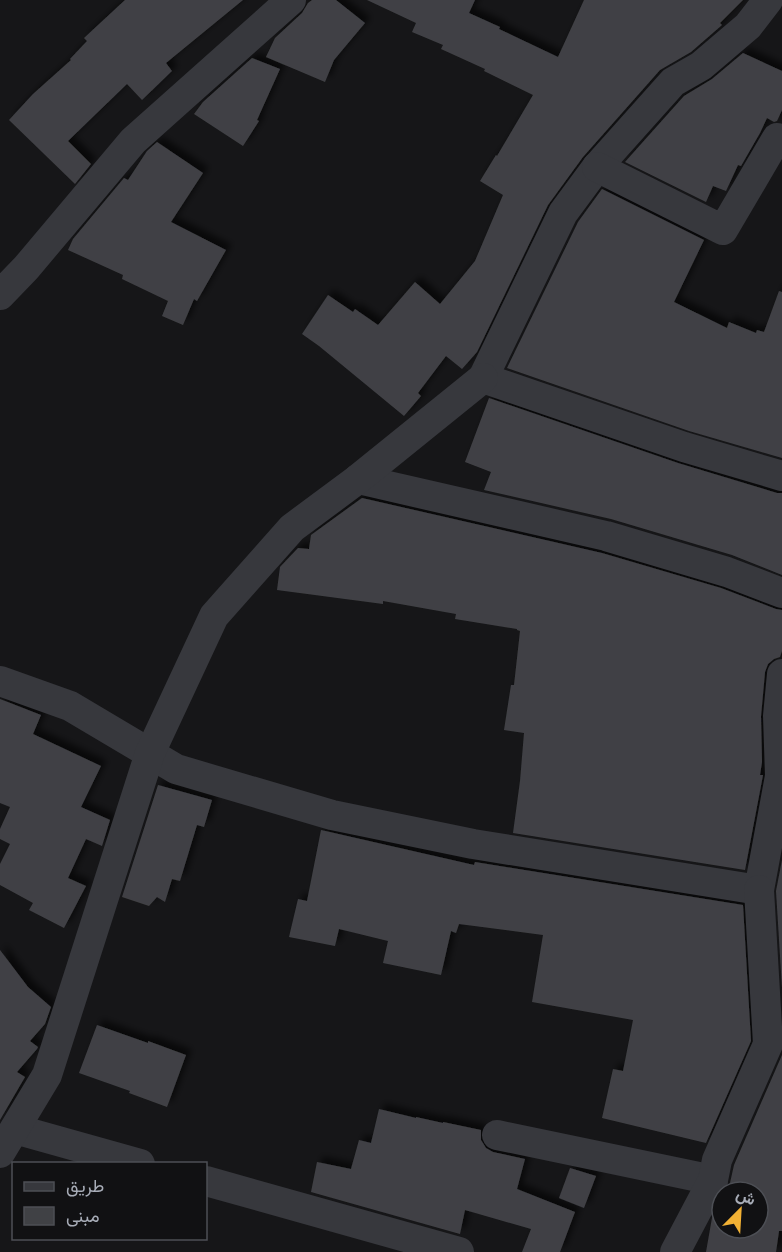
<svg xmlns="http://www.w3.org/2000/svg" width="782" height="1252" viewBox="0 0 782 1252" font-family="Figtree,Vazirmatn,sans-serif">
  <defs>
    <filter id="shadow"><feDropShadow dx="5.5" dy="-5.5" stdDeviation="3" flood-color="#0009"/></filter>
  </defs>
  <rect width="100%" height="100%" fill="#161618"/>
  <g fill="#404145" filter="url(#shadow)">
    <polygon points="125,0 243,0 166,63 172,71 142,100 127,84 68,141 91,164 75,184 9,120 33,94 71,60 70,59 87,41 84,38"/>
    <polygon points="312,0 336,0 365,23 334,60 325,82 266,57 275,38 302,13 308,3"/>
    <polygon points="367,0 475,0 469,13 500,27 499,29 558,57 584,0 743,0 720,23 722,25 691,52 660,70 583,157 548,205 477,352 462,369 446,356 418,393 421,396 404,416 319,346 302,334 328,295 353,312 355,309 378,325 415,282 440,304 475,261 503,195 480,181 496,155 497,156 533,95 484,71 485,69 441,49 443,45 412,32 416,23"/>
    <polygon points="743,53 782,71 782,110 777,121 774,122 767,118 760,133 741,166 738,165 726,191 713,186 706,202 625,162 684,96 712,79"/>
    <polygon points="252,58 280,69 257,120 259,121 243,146 194,114 203,102"/>
    <polygon points="157,142 203,173 171,222 226,250 197,301 194,299 183,325 162,316 168,301 122,279 123,275 68,250 73,239 124,178 128,180 147,151"/>
    <polygon points="602,189 704,240 674,302 727,328 729,322 756,333 757,330 764,332 779,291 782,292 782,458 689,431 507,368 578,222"/>
    <polygon points="489,398 678,463 777,493 782,493 782,575 732,555 611,519 484,490 491,472 465,462"/>
    <polygon points="362,498 602,553 721,588 776,609 782,610 782,651 780,657 774,659 768,664 765,672 761,716 762,762 760,775 763,775 745,870 513,833 520,781 524,733 504,730 511,685 514,685 520,631 517,630 517,629 455,619 456,614 383,601 383,604 277,590 280,567 298,548 309,549 311,535"/>
    <polygon points="0,699 41,715 33,734 101,766 81,807 110,820 102,846 86,839 68,878 86,886 64,928 29,910 33,903 0,885 0,864 10,844 0,839 0,829 10,807 0,803"/>
    <polygon points="158,785 212,800 204,827 197,825 180,881 172,879 165,902 157,897 149,906 122,897"/>
    <polygon points="321,830 474,865 475,862 743,905 751,1041 706,1143 602,1118 613,1069 623,1071 633,1020 532,1002 543,935 459,924 456,933 451,931 441,975 383,963 388,941 339,929 335,946 289,937 298,899 307,901"/>
    <polygon points="782,860 782,988 776,891"/>
    <polygon points="0,950 28,987 51,1007 45,1024 30,1041 38,1047 37,1049 17,1072 25,1077 0,1120"/>
    <polygon points="97,1025 148,1043 148,1041 186,1055 167,1107 129,1093 130,1091 79,1073"/>
    <polygon points="782,1055 782,1231 779,1231 776,1252 706,1252 712,1218 722,1200 722,1228 758,1228 758,1192 726,1192 730,1183 734,1165"/>
    <polygon points="379,1109 416,1118 416,1117 443,1123 443,1122 481,1130 481,1140 486,1148 493,1152 525,1159 517,1189 575,1212 560,1252 522,1252 531,1229 465,1210 460,1234 311,1192 317,1162 351,1169 359,1140 371,1143"/>
    <polygon points="570,1168 596,1176 584,1208 559,1198"/>
  </g>
  <g fill="none" stroke-linecap="round" stroke-linejoin="round">
    <g stroke="#37383d" stroke-width="30">
      <polyline points="768,0 748,26 701,66 673,82 597,167 563,213 483,378 684,447 782,476"/>
      <polyline points="597,167 723,230 777,138 782,139"/>
      <polyline points="0,295 26,268 133,141 291,0"/>
      <polyline points="358,479 606,536 727,572 782,593"/>
      <polyline points="0,681 70,706 176,769 332,815 473,844 759,890 780,776 778,716 782,674"/>
      <polyline points="15,1129 140,1164"/>
      <polyline points="497,1135 713,1180"/>
      <polyline points="0,1153 47,1075 150,753 214,616 292,528 358,479 483,378"/>
      <polyline points="206,1181 459,1252"/>
      <polyline points="675,1252 713,1180 717,1160 768,1044 759,890"/>
    </g>
  </g>
  <rect x="12" y="1162" width="195" height="78" fill="#111113" stroke="#4d4f55" stroke-width="1.5"/>
  <rect x="24" y="1182" width="30" height="9" fill="#37383d" stroke="#4d4f55" stroke-width="1.5"/>
  <text x="66" y="1192" font-size="18" fill="#a8adb8">طريق</text>
  <rect x="24" y="1207" width="30" height="18" fill="#404145" stroke="#4d4f55" stroke-width="1.5"/>
  <text x="66" y="1222" font-size="18" fill="#a8adb8">مبنى</text>
  <g transform="translate(740 1210) rotate(24)"><circle r="28" fill="#111113" stroke="#4d4f55" stroke-width="1.5"/>
  <path d="M0-4.5L10 22L0 15L-10 22Z" fill="#f2b134"/>
  <text y="-9" font-size="16" font-weight="bold" text-anchor="middle" fill="#a8adb8">ش</text>
  </g>
</svg>
